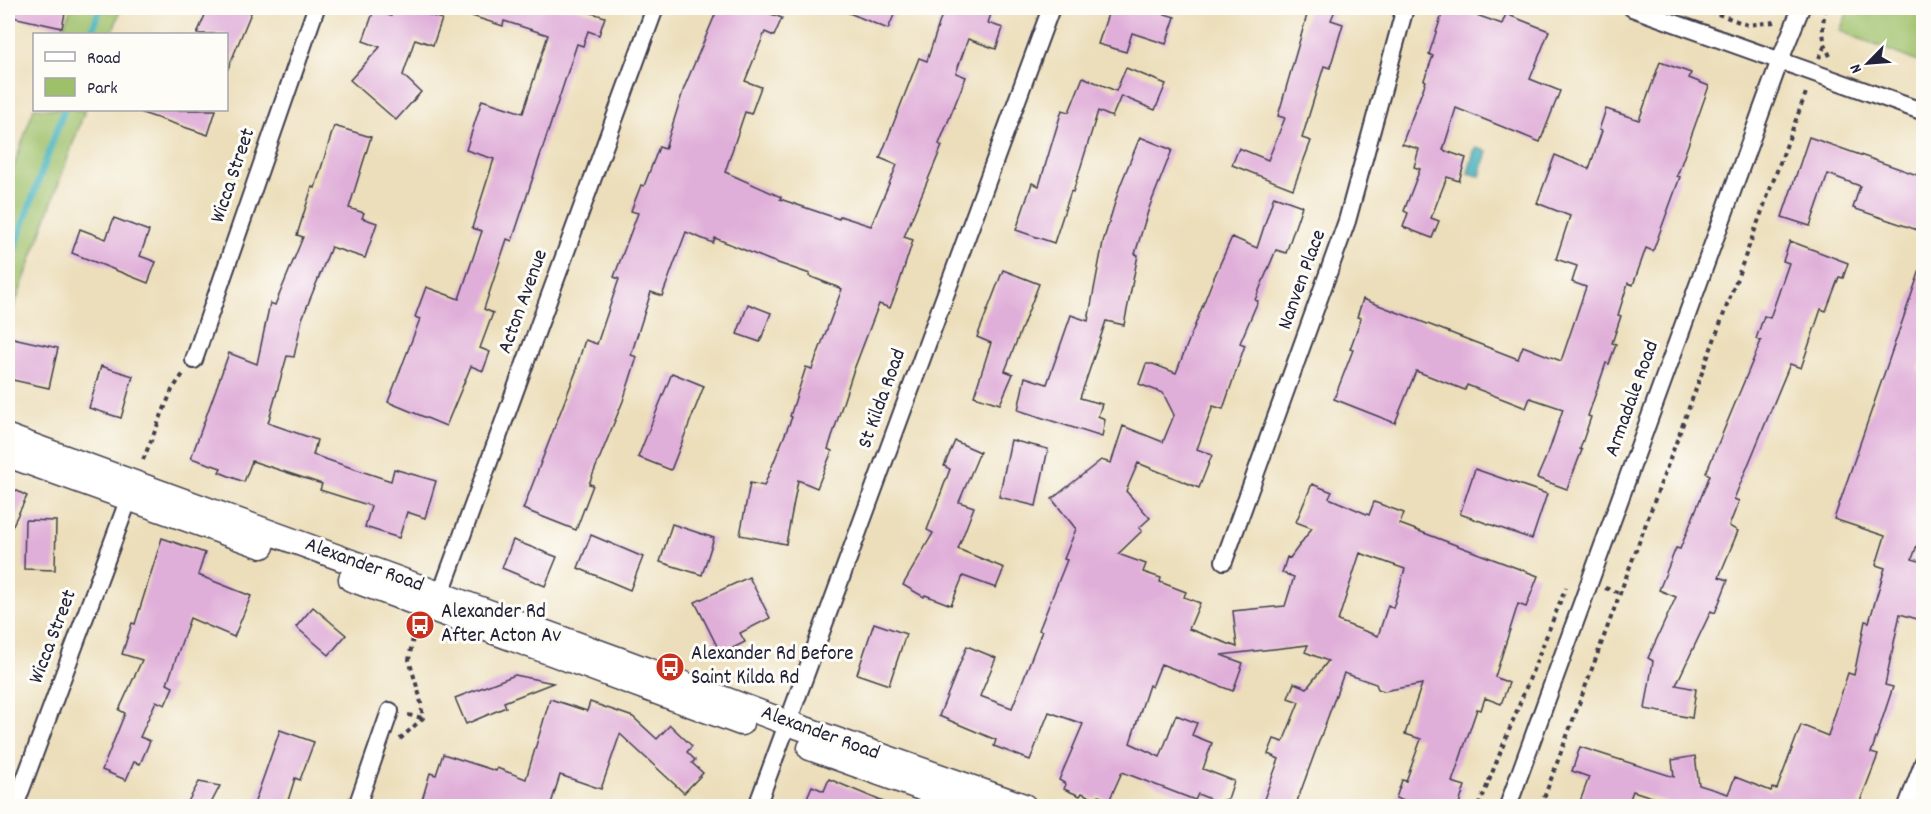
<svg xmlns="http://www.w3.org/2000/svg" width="1931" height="814" viewBox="0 0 1931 814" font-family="Dekko,sans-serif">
  <rect width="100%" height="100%" fill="#fdfcf7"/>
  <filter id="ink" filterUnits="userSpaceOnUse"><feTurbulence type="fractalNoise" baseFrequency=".0167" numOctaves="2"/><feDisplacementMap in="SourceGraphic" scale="12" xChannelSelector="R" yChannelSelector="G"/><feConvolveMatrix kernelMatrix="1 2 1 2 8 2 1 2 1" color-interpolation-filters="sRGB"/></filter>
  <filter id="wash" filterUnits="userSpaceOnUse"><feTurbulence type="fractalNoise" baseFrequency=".008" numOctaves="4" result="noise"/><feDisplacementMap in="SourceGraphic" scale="24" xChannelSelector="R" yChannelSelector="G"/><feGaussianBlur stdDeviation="1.35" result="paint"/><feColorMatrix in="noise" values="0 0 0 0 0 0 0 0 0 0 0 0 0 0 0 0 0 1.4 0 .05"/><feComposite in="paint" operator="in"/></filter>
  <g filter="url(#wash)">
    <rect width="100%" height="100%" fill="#ecdeba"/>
    <g fill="#9ec069" stroke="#607152" stroke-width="1.5">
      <polygon points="71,8 121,8 112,34 61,34"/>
      <polygon points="1849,8 1923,8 1923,64 1840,31"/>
      <polygon points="34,108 85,110 8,324 8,183"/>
    </g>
    <polygon fill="#40b0b9" stroke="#31697a" stroke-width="1.5" points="1475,148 1487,151 1480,176 1468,173"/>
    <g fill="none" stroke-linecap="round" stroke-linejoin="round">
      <g stroke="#40b0b9" stroke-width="7">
        <polyline points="91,34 100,8"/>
        <polyline points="8,266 64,110"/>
      </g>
    </g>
    <g id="blocks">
      <g fill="#e0afd9" fill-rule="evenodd">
        <polygon points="8,8 66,8 62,28 8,16"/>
        <polygon points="208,8 253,8 227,71 226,34 197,34"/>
        <polygon points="394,8 407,8 442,19 433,45 415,39 403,75 421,92 396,120 350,80 380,47 363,41 374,10 391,16"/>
        <polygon points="456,8 576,8 605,17 599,35 588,31 583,46 577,44 512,241 507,239 484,309 493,313 480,348 490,352 483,371 471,366 446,426 388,402 420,319 415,317 426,287 459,299 482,231 472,228 494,159 466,150 482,100 523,113 548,35 504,21 503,26 456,11"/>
        <polygon points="718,8 767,8 766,12 782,18 774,36 765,32 745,81 761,87 751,114 745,112 725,172 781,197 780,199 839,219 840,216 871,226 897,165 880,158 919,58 927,61 944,8 993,8 988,23 1003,28 996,49 968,39 956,73 966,77 939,144 942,146 904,237 913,240 897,290 890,308 879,304 853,372 828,449 832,451 817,488 798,480 786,544 740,535 750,483 764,486 792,417 790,416 806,367 812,369 842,289 809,276 810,274 769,260 715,238 713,243 686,232 662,296 651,292 631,355 637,357 623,401 589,484 593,485 576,530 523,509 577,369 576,369 585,340 597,344 619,279 614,277 638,213 631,211 641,185 644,186 659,147 665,149 684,88"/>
        <polygon points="837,8 897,8 888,29"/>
        <polygon points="1110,8 1145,8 1175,17 1166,44 1132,33 1126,52 1098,44"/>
        <polygon points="1309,8 1336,8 1331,20 1343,24 1330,68 1324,66 1302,138 1311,141 1293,189 1232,165 1239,148 1268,160 1285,118 1278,116"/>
        <polygon points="1444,8 1457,8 1502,24 1506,14 1549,31 1530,79 1560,91 1540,142 1456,108 1443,150 1466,158 1459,181 1447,177 1431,218 1439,221 1432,238 1403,227 1408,213 1404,211 1420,169 1414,167 1419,149 1402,144 1426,81 1424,80 1433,56 1429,54"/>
        <polygon points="1660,62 1691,73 1689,78 1709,86 1677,176 1680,177 1653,251 1646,248 1633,285 1628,283 1618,315 1621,316 1612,343 1616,344 1609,364 1606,363 1588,416 1591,417 1580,449 1582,450 1567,489 1537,478 1550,448 1563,409 1530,398 1526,408 1467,385 1465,390 1416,371 1395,423 1334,399 1353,350 1350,349 1361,318 1357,317 1363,299 1518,359 1523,346 1561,361 1586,287 1572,282 1577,266 1556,259 1570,216 1537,203 1555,155 1589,169 1602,131 1599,130 1606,109 1639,120"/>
        <polygon points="1126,68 1166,84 1155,110 1121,96 1112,117 1098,111 1073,192 1071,191 1054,243 1016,230 1032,183 1039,186 1062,110 1069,112 1083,77 1116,91"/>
        <polygon points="142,110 216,110 208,135 142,113"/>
        <polygon points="334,126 371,137 349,208 364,213 362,218 377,223 365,258 331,247 302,319 294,357 287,356 268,423 317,440 313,455 391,481 394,469 436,481 425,518 407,512 399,538 365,527 371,506 320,490 322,484 252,461 244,482 219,472 221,468 191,458 229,353 257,364 270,303 275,305 303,237 297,235 312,187 315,188"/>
        <polygon points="1140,137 1172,150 1149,208 1135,254 1138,255 1124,325 1106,321 1080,398 1102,404 1098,416 1105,419 1102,437 1018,410 1025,377 1047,384 1071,315 1088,321 1103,242 1120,186"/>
        <polygon points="1809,137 1923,177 1923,232 1853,208 1860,186 1828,174 1810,226 1782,217"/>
        <path d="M1274,196L1302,206L1286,253L1276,250L1255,300L1258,301L1240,343L1245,345L1223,409L1213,406L1197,449L1212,455L1199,488L1138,463L1126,491L1150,518L1139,528L1142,531L1118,554L1146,564L1143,572L1161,578L1160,582L1186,592L1184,597L1200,603L1189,629L1237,647L1233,611L1285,606L1294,577L1282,573L1287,557L1290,558L1312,528L1296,522L1312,484L1332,492L1329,498L1369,515L1374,502L1404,513L1400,524L1538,576L1526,607L1518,604L1495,677L1509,683L1501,704L1485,698L1481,710L1477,709L1452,782L1465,786L1458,807H1405L1406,802L1396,798L1402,780L1406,781L1421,739L1405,734L1422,684L1384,691L1378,689L1376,684L1344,673L1295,807H1261L1279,759L1268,754L1274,739L1283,742L1299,702L1288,698L1294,683L1307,688L1328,661L1305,652L1308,645L1221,655L1243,663L1233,691L1161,664L1152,687L1149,685L1130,743L1160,757L1176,715L1197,723L1192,735L1212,743L1203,769L1234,781L1228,799L1217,802L1198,794L1195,800L1122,772L1109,801L1099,796L1094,799L1082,793L1080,796L1064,789L1066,784L1059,780L1083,724L1049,712L1030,760L994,746L996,740L939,716L967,646L996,658L980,696L1012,708L1042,631L1039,630L1067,560L1064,559L1076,529L1052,499L1101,460L1111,463L1123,426L1163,442L1174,415L1163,393L1139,384L1146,364H1153L1176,373L1212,282L1232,237L1257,248ZM1360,553L1405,569L1393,608L1388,605L1378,636L1338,621Z"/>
        <polygon points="114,218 149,231 140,256 156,262 148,283 72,253 80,229 106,239"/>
        <polygon points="1790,241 1848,263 1843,278 1839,277 1826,311 1821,309 1801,368 1790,364 1734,499 1739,501 1729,526 1738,531 1719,577 1728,580 1715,613 1711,611 1676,685 1696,689 1692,718 1645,709 1653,661 1648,658 1676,597 1659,590 1676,548 1680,549 1710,475 1706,473 1761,341 1756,339 1764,316 1770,318 1789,263 1783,261"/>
        <polygon points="1921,267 1923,267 1923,356 1918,371 1923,372 1923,529 1912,559 1923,562 1923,596 1917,619 1900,614 1885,685 1893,687 1871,753 1878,755 1858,807 1683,807 1633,791 1627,807 1578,807 1589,777 1572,771 1580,747 1674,777 1672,760 1695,756 1699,785 1728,794 1735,777 1771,791 1772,788 1777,789 1801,725 1828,736 1848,673 1854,675 1865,621 1869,622 1885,568 1876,565 1885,536 1834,519"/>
        <polygon points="1003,270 1039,284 1005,371 1013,374 1000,404 974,396 991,343 977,337"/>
        <polygon points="748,304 771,313 760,342 737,334"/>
        <polygon points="13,338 58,348 49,388 8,379 8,362"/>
        <polygon points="101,366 133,376 121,418 89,408"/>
        <polygon points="672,373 704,386 671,470 638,457"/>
        <polygon points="1011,440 1048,449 1036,506 999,497"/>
        <polygon points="955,441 980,452 959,502 974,507 958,549 1004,568 996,588 963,576 951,605 925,595 924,597 903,585 933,533 927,530 950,469 944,466"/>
        <polygon points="1475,469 1547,494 1532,539 1460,514"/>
        <polygon points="8,486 27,496 8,535"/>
        <polygon points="25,520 56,521 55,570 24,569"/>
        <polygon points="672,524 714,538 702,575 660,562"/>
        <polygon points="591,535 643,557 630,590 578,568"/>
        <polygon points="162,538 205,553 198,575 251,596 234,637 190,618 167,684 173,687 165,705 156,701 140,737 150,741 140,764 134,762 126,780 102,770 125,713 119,710 142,660 122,654 132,623 135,624"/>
        <polygon points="513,540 557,557 545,586 502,568"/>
        <polygon points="749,577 770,618 740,633 745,642 721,654 695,602"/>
        <polygon points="313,607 346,635 329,655 296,627"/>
        <polygon points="874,623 906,634 889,685 857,674"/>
        <polygon points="515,675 553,683 504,702 506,707 466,724 455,698"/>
        <polygon points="550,699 587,711 590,702 633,717 657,739 670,725 692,746 687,752 695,760 692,763 703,773 684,793 620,734 601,789 560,775 550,807 420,807 430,773 436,775 443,754 496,771 497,768 526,779"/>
        <polygon points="280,730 314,742 300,780 295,778 286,807 253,807"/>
        <polygon points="829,779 893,806 892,807 803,807 812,786 824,791"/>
        <polygon points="199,782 220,786 209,807 185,807"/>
      </g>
    </g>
  </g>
  <g filter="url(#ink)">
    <use href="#blocks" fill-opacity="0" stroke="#403e4e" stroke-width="1.5"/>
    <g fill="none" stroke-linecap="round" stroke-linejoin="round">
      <g stroke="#403e4e" stroke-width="20">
        <g id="minor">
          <polyline points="1632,8 1924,112"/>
          <polyline points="194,360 316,8"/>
          <polyline points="1224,561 1347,221 1405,8"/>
          <polyline points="437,604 655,8"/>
          <polyline points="15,806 132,490"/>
          <polyline points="357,806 390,711"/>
          <polyline points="757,806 1051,8"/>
          <polyline points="1508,806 1780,60 1801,8"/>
          <polyline points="1907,806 1924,761"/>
        </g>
      </g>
      <g stroke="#403e4e" stroke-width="27">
        <g id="secondary">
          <polyline points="8,437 615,658 788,723 1024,806"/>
          <polyline points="8,455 262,546"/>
          <polyline points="351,579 741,723"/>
          <polyline points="810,748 971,806"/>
        </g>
      </g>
      <g stroke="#403e4e" stroke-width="4" stroke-dasharray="4.5 4.5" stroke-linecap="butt">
        <polyline points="1701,8 1748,25 1775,22"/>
        <path d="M1826,8C1821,27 1822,41 1831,58"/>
        <polyline points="1819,58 1825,45"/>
        <polyline points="143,460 172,390 183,374"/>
        <polyline points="1605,588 1620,593"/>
        <polyline points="408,715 423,718"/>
        <polyline points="400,739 423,718 420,697 409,660 414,632"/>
        <polyline points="1479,806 1566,587"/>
        <polyline points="1541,806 1807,90"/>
      </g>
      <use href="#minor" stroke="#fff" stroke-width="16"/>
      <use href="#secondary" stroke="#fff" stroke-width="24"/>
    </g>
  </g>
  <defs>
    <g id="bus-disc" transform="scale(1.5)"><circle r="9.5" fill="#c8321e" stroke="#fdfcf7"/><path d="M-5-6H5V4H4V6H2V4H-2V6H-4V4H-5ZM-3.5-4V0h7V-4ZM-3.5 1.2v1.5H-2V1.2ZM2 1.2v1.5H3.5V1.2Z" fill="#fff"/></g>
  </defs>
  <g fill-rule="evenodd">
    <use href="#bus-disc" x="420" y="625"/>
    <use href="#bus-disc" x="670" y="667"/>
  </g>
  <g text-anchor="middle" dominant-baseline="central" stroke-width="6" stroke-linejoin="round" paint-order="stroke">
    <g font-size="21" fill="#22223b" stroke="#fdfcf7">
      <text transform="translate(234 176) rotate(-71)">Wicca Street</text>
      <text transform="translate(1303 280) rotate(-70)">Nanven Place</text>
      <text transform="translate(524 302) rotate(-70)">Acton Avenue</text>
      <text transform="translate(883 399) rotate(-70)">St Kilda Road</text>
      <text transform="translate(1633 399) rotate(-70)">Armadale Road</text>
      <text transform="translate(364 566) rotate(20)">Alexander Road</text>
      <text transform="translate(54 637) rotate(-69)">Wicca Street</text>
      <text transform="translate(820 734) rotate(20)">Alexander Road</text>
    </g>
    <g font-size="21" fill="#22223b" stroke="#fdfcf7" text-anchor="start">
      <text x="441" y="613">Alexander Rd<tspan x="441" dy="24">After Acton Av</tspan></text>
      <text x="691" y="655">Alexander Rd Before<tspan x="691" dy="24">Saint Kilda Rd</tspan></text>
    </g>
  </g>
  <rect width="1931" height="814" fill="none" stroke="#fdfcf7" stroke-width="30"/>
  <rect x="33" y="33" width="195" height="78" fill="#fdfcf7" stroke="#a5a5ac" stroke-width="1.5"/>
  <rect x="45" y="52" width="30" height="9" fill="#ffffff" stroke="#a5a5ac" stroke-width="1.5"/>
  <text x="87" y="63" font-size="18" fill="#22223b">Road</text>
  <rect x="45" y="78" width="30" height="18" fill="#9ec069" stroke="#a5a5ac" stroke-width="1.5"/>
  <text x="87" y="93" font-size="18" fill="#22223b">Park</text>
  <g transform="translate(1868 63) rotate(245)" stroke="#fdfcf7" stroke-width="4.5" paint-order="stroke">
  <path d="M0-4.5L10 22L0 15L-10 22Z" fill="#22223b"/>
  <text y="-9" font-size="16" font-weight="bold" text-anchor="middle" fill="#22223b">N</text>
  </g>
</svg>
